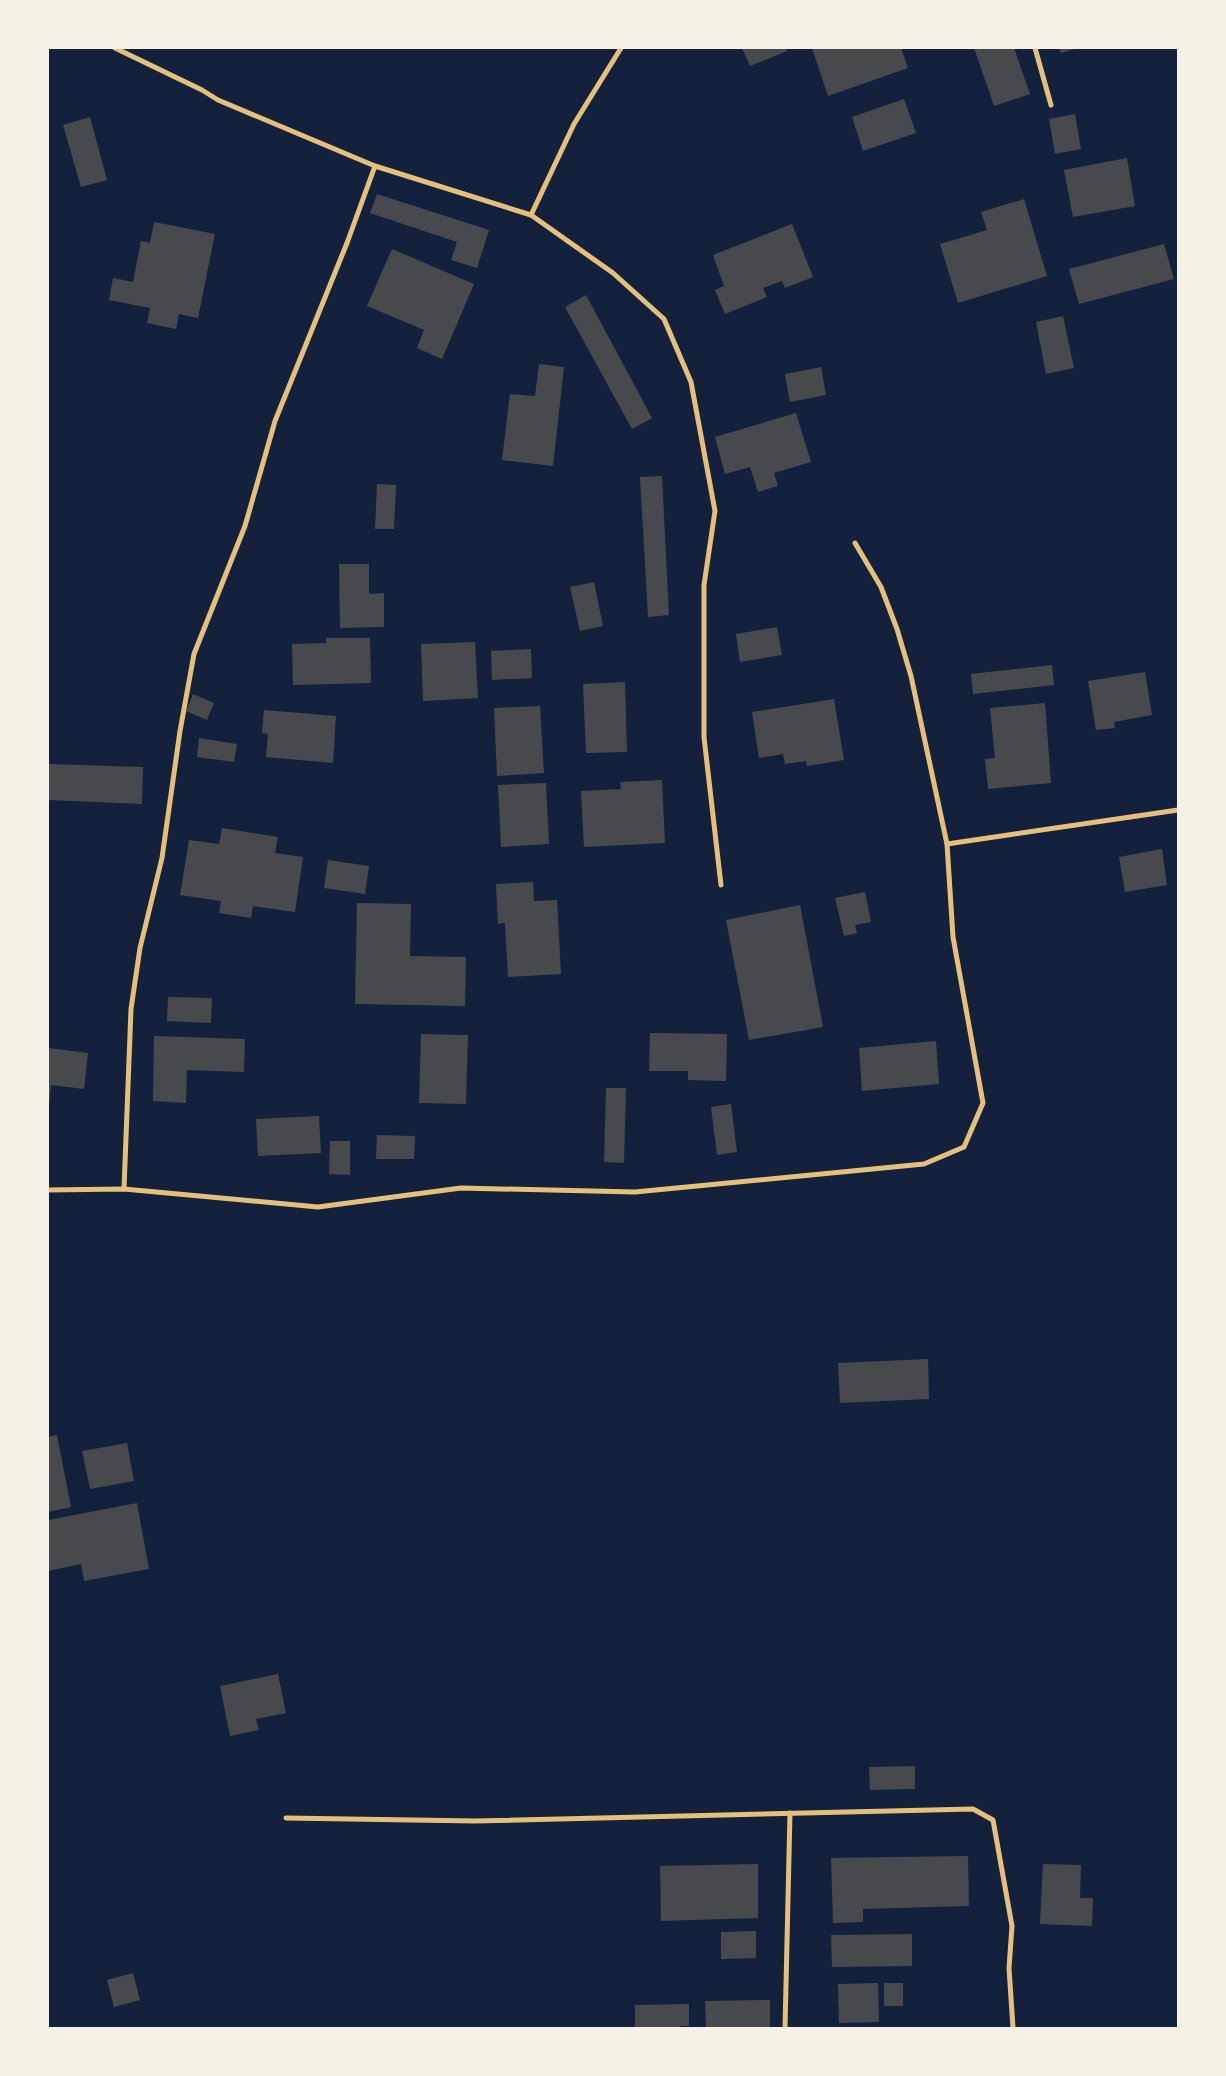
<svg xmlns="http://www.w3.org/2000/svg" width="1226" height="2076" viewBox="0 0 1226 2076" font-family="'Space Grotesk',sans-serif">
  <rect width="100%" height="100%" fill="#14213d"/>
  <g fill="#48494c">
    <polygon points="742,48 785,48 787,51 750,66"/>
    <polygon points="812,48 901,48 908,68 828,96"/>
    <polygon points="974,48 1014,48 1030,94 994,106"/>
    <polygon points="1059,48 1078,48 1061,53"/>
    <polygon points="904,99 916,133 863,151 852,117"/>
    <polygon points="1075,114 1081,149 1055,154 1049,119"/>
    <polygon points="90,117 107,180 81,187 63,125"/>
    <polygon points="1127,158 1135,206 1073,217 1064,170"/>
    <polygon points="377,194 489,230 477,268 451,260 457,242 370,213"/>
    <polygon points="1024,199 1047,276 958,303 940,244 987,230 981,212"/>
    <polygon points="154,222 215,234 198,318 179,314 176,329 147,323 150,308 109,300 113,278 133,282 141,241 150,243"/>
    <polygon points="792,224 813,277 785,288 782,281 763,288 767,297 725,314 715,290 724,286 713,255"/>
    <polygon points="1164,244 1174,279 1079,304 1069,269"/>
    <polygon points="392,249 474,284 442,359 417,348 424,330 367,306"/>
    <polygon points="586,295 652,418 632,429 565,307"/>
    <polygon points="1063,316 1074,368 1046,374 1036,322"/>
    <polygon points="539,364 564,367 553,466 502,460 510,394 535,396"/>
    <polygon points="821,367 826,395 790,402 785,374"/>
    <polygon points="796,413 811,462 774,473 778,486 758,492 750,467 725,474 715,437"/>
    <polygon points="662,476 669,615 648,617 640,477"/>
    <polygon points="377,484 396,485 394,529 375,529"/>
    <polygon points="339,564 369,564 369,594 384,593 384,627 340,628"/>
    <polygon points="594,582 603,626 580,631 570,587"/>
    <polygon points="777,627 782,655 740,662 736,634"/>
    <polygon points="326,638 370,638 371,683 293,685 292,644 326,643"/>
    <polygon points="475,642 478,698 423,701 421,644"/>
    <polygon points="531,649 532,678 492,680 491,651"/>
    <polygon points="1052,665 1054,685 973,694 971,674"/>
    <polygon points="1145,672 1152,715 1114,722 1115,728 1096,730 1088,681"/>
    <polygon points="625,682 627,752 586,753 583,684"/>
    <polygon points="193,694 214,703 207,720 186,711"/>
    <polygon points="834,699 844,760 807,766 806,761 785,764 783,754 759,758 752,712"/>
    <polygon points="1045,703 1051,783 988,789 985,759 995,758 990,708"/>
    <polygon points="540,706 544,773 497,776 494,708"/>
    <polygon points="264,710 336,716 333,763 266,757 268,734 262,733"/>
    <polygon points="199,738 237,744 234,762 197,757"/>
    <polygon points="48,764 143,767 142,804 48,800"/>
    <polygon points="662,780 665,843 584,847 581,791 621,789 620,782"/>
    <polygon points="546,783 549,844 501,847 498,785"/>
    <polygon points="222,828 278,837 275,853 303,857 295,912 253,906 251,918 219,913 221,901 180,895 189,840 219,844"/>
    <polygon points="1162,849 1167,885 1125,892 1119,857"/>
    <polygon points="328,860 369,866 365,894 324,888"/>
    <polygon points="533,882 534,901 557,900 561,974 508,977 505,923 498,924 496,884"/>
    <polygon points="865,892 871,922 855,925 857,933 844,936 835,898"/>
    <polygon points="357,903 411,904 410,956 466,957 465,1006 355,1004"/>
    <polygon points="800,905 823,1027 749,1040 726,920"/>
    <polygon points="168,997 212,998 211,1023 167,1021"/>
    <polygon points="650,1033 727,1034 726,1081 688,1080 688,1071 649,1071"/>
    <polygon points="421,1034 468,1035 466,1104 419,1103"/>
    <polygon points="154,1036 245,1039 244,1072 187,1070 186,1103 153,1101"/>
    <polygon points="936,1041 939,1084 862,1091 859,1048"/>
    <polygon points="48,1048 88,1053 84,1089 51,1085 49,1106"/>
    <polygon points="606,1088 626,1088 624,1163 604,1162"/>
    <polygon points="731,1104 737,1152 717,1155 711,1107"/>
    <polygon points="319,1116 321,1153 258,1156 256,1119"/>
    <polygon points="377,1135 415,1136 414,1159 376,1159"/>
    <polygon points="330,1141 350,1141 350,1175 329,1174"/>
    <polygon points="928,1359 929,1399 840,1403 838,1363"/>
    <polygon points="57,1435 71,1507 48,1512 48,1437"/>
    <polygon points="127,1443 134,1481 90,1489 82,1451"/>
    <polygon points="137,1503 149,1569 84,1581 81,1564 48,1571 48,1520"/>
    <polygon points="278,1674 286,1713 256,1719 259,1730 230,1736 220,1686"/>
    <polygon points="915,1766 915,1789 870,1790 869,1767"/>
    <polygon points="968,1856 969,1906 863,1909 863,1922 833,1923 831,1858"/>
    <polygon points="758,1864 758,1918 661,1921 660,1866"/>
    <polygon points="1043,1864 1081,1865 1080,1898 1093,1898 1092,1926 1040,1924"/>
    <polygon points="756,1931 756,1958 721,1959 721,1932"/>
    <polygon points="912,1934 912,1966 832,1967 831,1935"/>
    <polygon points="133,1973 140,2000 114,2007 107,1980"/>
    <polygon points="878,1983 879,2022 839,2023 838,1984"/>
    <rect x="884" y="1983" width="19" height="23"/>
    <polygon points="770,2000 770,2028 706,2028 705,2001"/>
    <polygon points="689,2004 689,2026 680,2026 680,2028 635,2028 635,2005"/>
  </g>
  <g fill="none" stroke-linecap="round" stroke-linejoin="round">
    <g stroke="#e5c07b" stroke-width="5">
      <polyline points="115,48 202,90 218,100 375,166 531,215 613,273 664,319 691,382 715,511 704,585 704,737 721,885"/>
      <polyline points="1035,48 1051,105"/>
      <polyline points="531,215 574,124 621,48"/>
      <polyline points="947,844 1178,810"/>
      <polyline points="124,1189 131,1009 140,948 162,858 180,731 194,654 245,526 275,421 347,243 375,166"/>
      <polyline points="48,1190 124,1189 318,1207 461,1188 635,1192 924,1164 964,1147 983,1103 953,937 947,844 911,676 897,629 881,587 855,543"/>
      <polyline points="286,1818 475,1821 973,1809 993,1820 1012,1926 1009,1968 1013,2028"/>
      <polyline points="785,2028 790,1813"/>
    </g>
  </g>
  <rect width="1226" height="2076" fill="none" stroke="#f6f1e7" stroke-width="98"/>
</svg>
